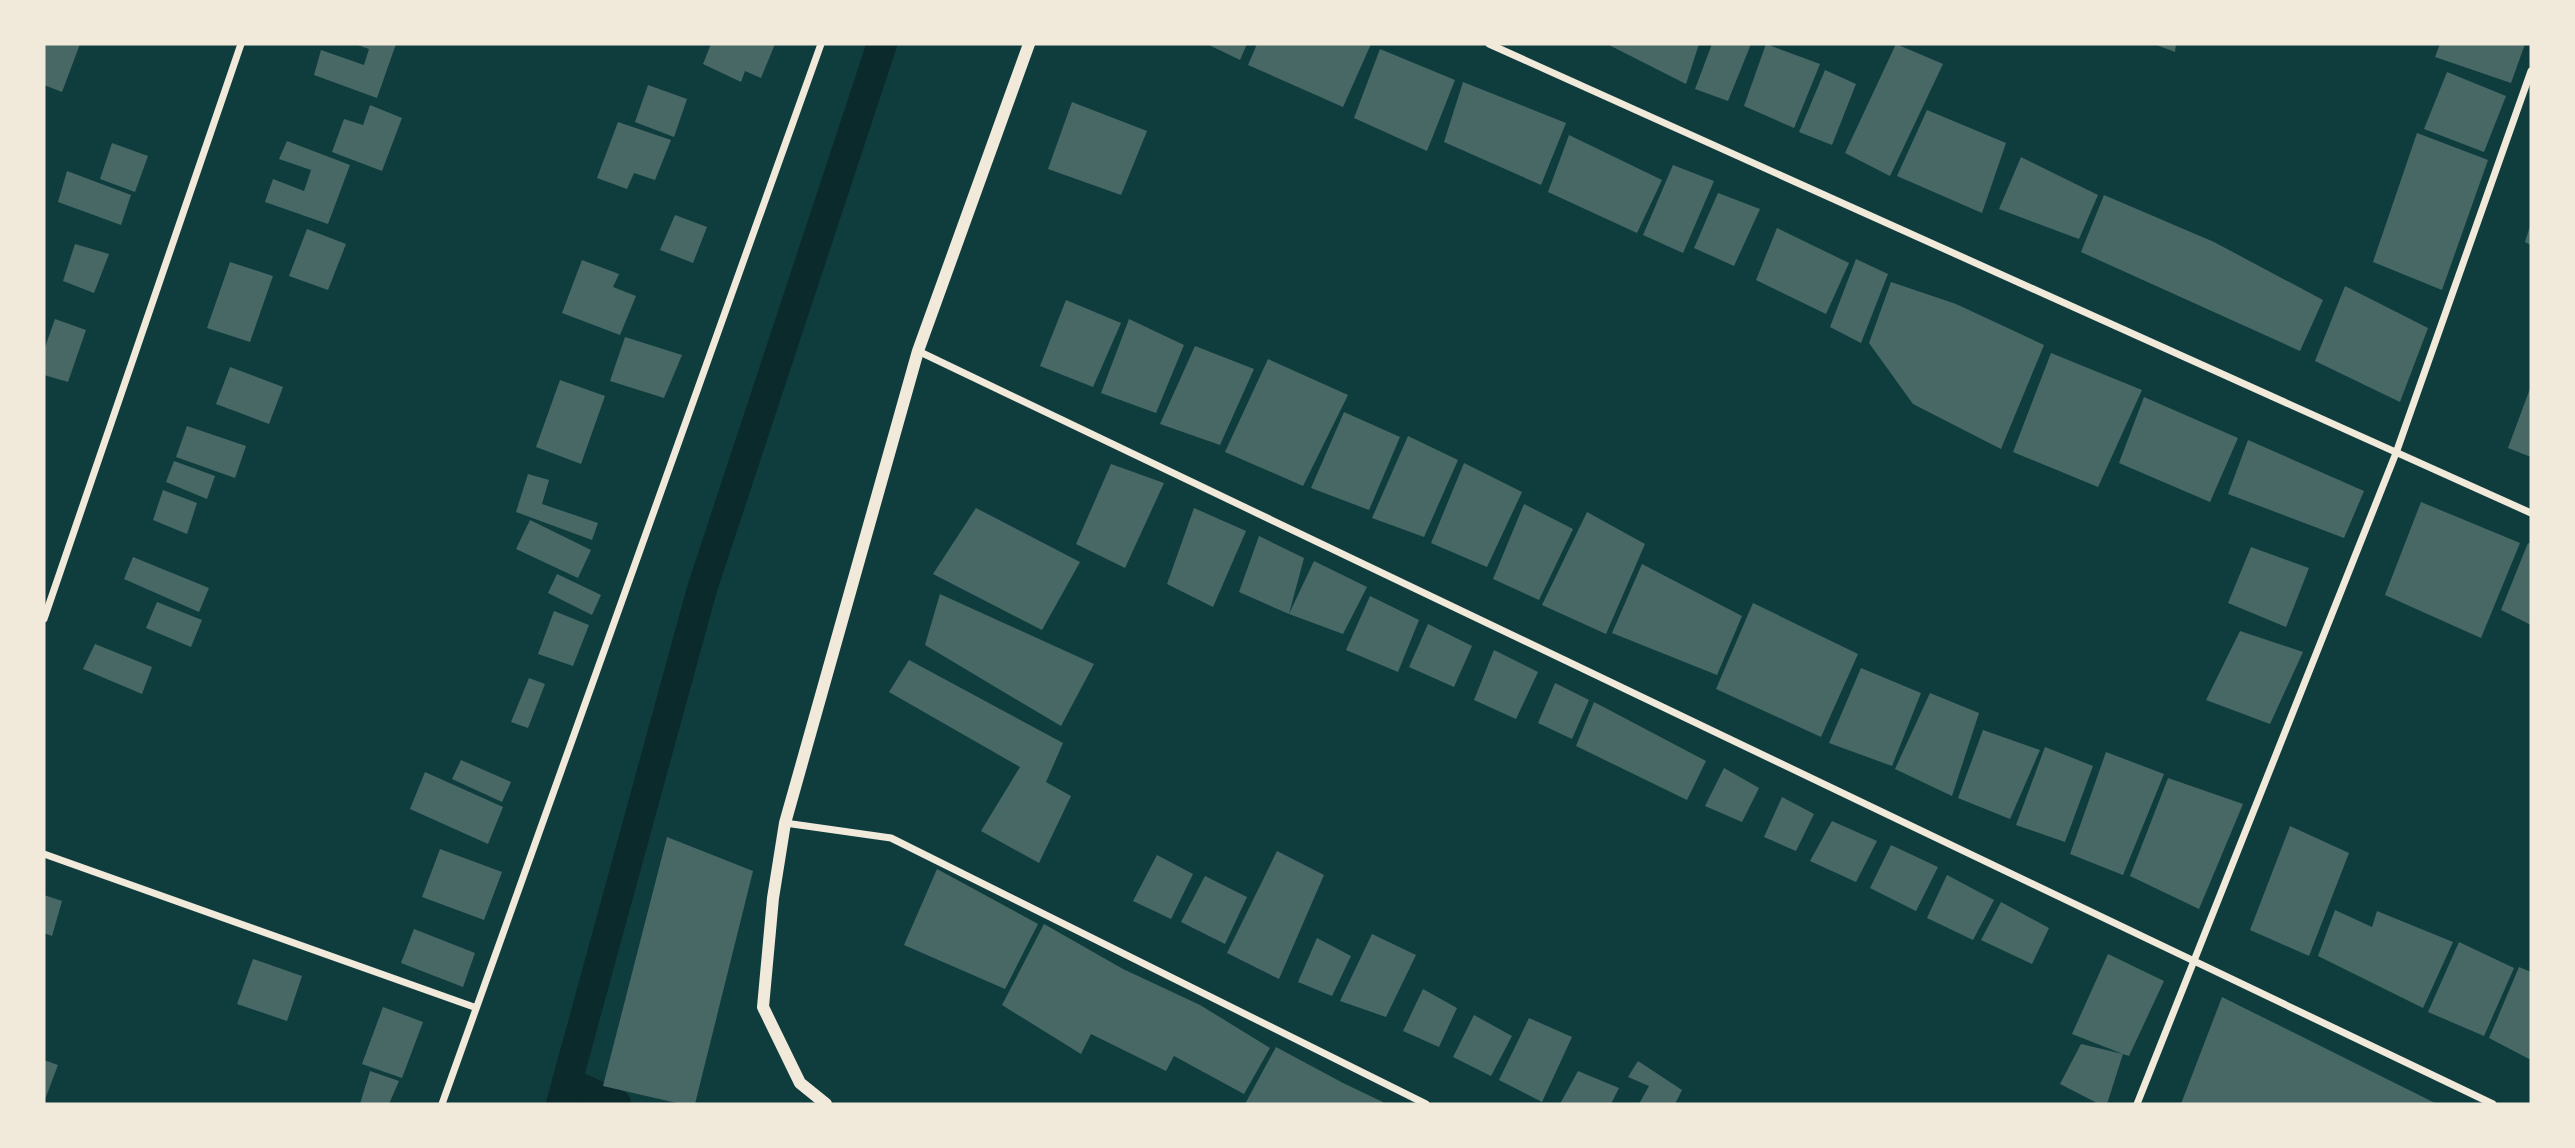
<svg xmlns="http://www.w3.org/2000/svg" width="2575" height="1148" viewBox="0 0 2575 1148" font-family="Roboto,sans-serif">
  <rect width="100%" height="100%" fill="#0f3d3e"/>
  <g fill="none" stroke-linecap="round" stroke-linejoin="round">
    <g stroke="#0a2a2b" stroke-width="30">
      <polyline points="567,1082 616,1104"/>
      <polyline points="561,1104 702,589 882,44"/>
    </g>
  </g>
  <g fill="#486865">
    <polygon points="44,44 80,44 62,92 44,85"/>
    <polygon points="355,44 396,44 377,98 314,75 321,50 364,65 369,49"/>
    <polygon points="711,44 775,44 761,78 745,71 741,82 703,64"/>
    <polygon points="1207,44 1247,44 1240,60"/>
    <polygon points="1257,44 1371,44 1343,107 1248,65"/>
    <polygon points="1607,44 1699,44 1686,84"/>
    <polygon points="1712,44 1751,44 1728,101 1695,89"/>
    <polygon points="1766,44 1820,64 1794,128 1744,106"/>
    <polygon points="1896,44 1943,64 1890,176 1845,153"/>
    <polygon points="2154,44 2176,44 2175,52"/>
    <polygon points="2440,44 2525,44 2511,83 2435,57"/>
    <polygon points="1380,49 1455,80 1427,151 1354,118"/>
    <polygon points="1825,70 1856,84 1832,145 1799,132"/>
    <polygon points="2447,72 2506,96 2484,152 2424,129"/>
    <polygon points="1463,82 1566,123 1541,185 1444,142"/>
    <polygon points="648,85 687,99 674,137 635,122"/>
    <polygon points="1072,102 1147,131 1121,195 1048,169"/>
    <polygon points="370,105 402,118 382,171 332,152 344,119 363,125"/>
    <polygon points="1927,110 2006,143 1982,213 1897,176"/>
    <polygon points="618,122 671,140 655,180 634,173 627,189 597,178"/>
    <polygon points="2417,133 2488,160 2442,290 2373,262"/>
    <polygon points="1569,135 1662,180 1637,233 1548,192"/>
    <polygon points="287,141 350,165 328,224 265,202 273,179 304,191 311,170 279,159"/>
    <polygon points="112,143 148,156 135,192 100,179"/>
    <polygon points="2021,157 2098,195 2079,239 1999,209"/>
    <polygon points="1673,165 1714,181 1683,253 1643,235"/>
    <polygon points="67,171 131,195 121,225 58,202"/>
    <polygon points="1718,193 1760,209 1734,266 1694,248"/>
    <polygon points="2104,195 2214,242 2323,300 2300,351 2081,252"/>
    <polygon points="675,215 707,227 693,263 660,250"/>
    <polygon points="2531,223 2531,245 2525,242"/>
    <polygon points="1777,228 1849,263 1826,314 1756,280"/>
    <polygon points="307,229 346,244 328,290 289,276"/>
    <polygon points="75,244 109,254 94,293 63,281"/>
    <polygon points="1856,259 1888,274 1861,343 1830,327"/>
    <polygon points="582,260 619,274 613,287 636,296 620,335 562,313"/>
    <polygon points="230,262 273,276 250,342 207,328"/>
    <polygon points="1891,282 1956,304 2044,345 2001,449 1913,404 1869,343"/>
    <polygon points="2345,286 2428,328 2400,402 2315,361"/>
    <polygon points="1066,300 1121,323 1093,387 1040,366"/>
    <polygon points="55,319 86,330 68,382 44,375 44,350"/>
    <polygon points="1129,319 1184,345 1156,413 1101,393"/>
    <polygon points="625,337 682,355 664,398 610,381"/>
    <polygon points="1195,346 1254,369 1220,445 1160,424"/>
    <polygon points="2051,353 2142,390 2098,487 2013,452"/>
    <polygon points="1268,359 1348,395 1303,486 1225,452"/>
    <polygon points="230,367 283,387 269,424 216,404"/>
    <polygon points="560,380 605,396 581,464 536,447"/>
    <polygon points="2531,386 2531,457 2508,448"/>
    <polygon points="2144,397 2238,438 2210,502 2119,463"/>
    <polygon points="1344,412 1400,437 1369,510 1311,488"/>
    <polygon points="187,426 246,446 235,478 176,457"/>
    <polygon points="1408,436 1458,460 1424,537 1372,518"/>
    <polygon points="2248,440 2364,491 2344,538 2228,494"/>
    <polygon points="174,461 215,476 207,499 166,482"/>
    <polygon points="1464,463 1522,492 1487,567 1431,543"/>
    <polygon points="1111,464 1164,483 1125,568 1076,544"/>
    <polygon points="528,474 549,480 542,504 598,523 592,540 516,512"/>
    <polygon points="163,490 197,503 187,534 153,520"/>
    <polygon points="2421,502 2520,543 2481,638 2385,595"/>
    <polygon points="1524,504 1573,529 1539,600 1493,579"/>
    <polygon points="976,508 1080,562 1042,630 933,574"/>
    <polygon points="1194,508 1246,531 1213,607 1167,584"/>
    <polygon points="1587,512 1645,544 1606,634 1542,605"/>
    <polygon points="530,520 591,550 578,578 516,549"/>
    <polygon points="1259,536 1304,558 1289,614 1239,592"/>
    <polygon points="2528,543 2531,544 2531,625 2501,610"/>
    <polygon points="2251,547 2309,568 2286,627 2228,603"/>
    <polygon points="133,557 209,588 199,612 124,579"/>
    <polygon points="1314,561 1367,587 1343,634 1289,614"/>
    <polygon points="1642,564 1742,616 1717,675 1612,633"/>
    <polygon points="557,574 601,595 592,615 548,593"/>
    <polygon points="940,594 1094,664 1061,726 925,645"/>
    <polygon points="1370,596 1419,620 1398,672 1346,650"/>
    <polygon points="157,602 202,620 191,647 146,628"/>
    <polygon points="1753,603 1858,654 1821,737 1716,689"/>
    <polygon points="554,611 589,625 573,666 538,654"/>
    <polygon points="1428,624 1472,646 1454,687 1409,667"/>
    <polygon points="2240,631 2303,652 2270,724 2206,700"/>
    <polygon points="95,644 152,667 142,694 83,669"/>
    <polygon points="1494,650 1538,672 1516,719 1474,700"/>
    <polygon points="909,660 1063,743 1046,782 1071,796 1039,863 981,831 1020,767 889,692"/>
    <polygon points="1861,668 1921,693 1892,766 1829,743"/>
    <polygon points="529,678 545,684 528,728 511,722"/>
    <polygon points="1555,683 1589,700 1572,739 1538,723"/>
    <polygon points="1930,693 1979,713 1952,796 1895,769"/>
    <polygon points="1594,702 1706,761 1687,800 1576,746"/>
    <polygon points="1983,730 2040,750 2010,819 1958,798"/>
    <polygon points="2045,747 2093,766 2065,842 2016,825"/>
    <polygon points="2106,752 2164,774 2123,875 2070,854"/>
    <polygon points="461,760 511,782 502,802 452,779"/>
    <polygon points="1724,768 1759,788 1742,822 1705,806"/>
    <polygon points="425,772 503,807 488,844 410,809"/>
    <polygon points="2168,778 2243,804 2199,909 2130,876"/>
    <polygon points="1782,797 1814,814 1796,851 1764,837"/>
    <polygon points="1832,821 1877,841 1856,882 1810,861"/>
    <polygon points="2290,826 2349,853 2309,956 2250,930"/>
    <polygon points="667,837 753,871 695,1104 681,1104 603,1086"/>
    <polygon points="1891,845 1938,867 1916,911 1870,888"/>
    <polygon points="440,849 502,872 484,920 422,897"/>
    <polygon points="1277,851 1324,875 1279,979 1227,953"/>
    <polygon points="1157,855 1193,874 1171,919 1133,901"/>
    <polygon points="937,869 1038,924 1005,989 904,945"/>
    <polygon points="1947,875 1994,900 1973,940 1927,918"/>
    <polygon points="1205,876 1247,897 1225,944 1181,922"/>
    <polygon points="44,895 62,901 52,936 44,933"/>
    <polygon points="2001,902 2049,928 2032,964 1981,940"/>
    <polygon points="2335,910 2372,927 2377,911 2453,942 2423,1008 2318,956"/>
    <polygon points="1044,924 1123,969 1200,1005 1270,1048 1244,1094 1174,1056 1166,1071 1091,1034 1081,1054 1002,1005"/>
    <polygon points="414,929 475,953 463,987 401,963"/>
    <polygon points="1372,934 1416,955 1386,1017 1340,1001"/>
    <polygon points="1317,938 1351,956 1332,996 1298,982"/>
    <polygon points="2459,942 2514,968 2484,1036 2428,1012"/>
    <polygon points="2108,954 2164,981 2129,1056 2123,1054 2107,1104 2099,1104 2060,1084 2081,1044 2123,1054 2072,1034"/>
    <polygon points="253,959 302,976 287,1021 237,1004"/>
    <polygon points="2519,967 2531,972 2531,1060 2489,1038"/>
    <polygon points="1423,989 1457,1008 1439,1047 1403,1031"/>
    <polygon points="2222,997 2437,1104 2181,1104"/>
    <polygon points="383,1007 423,1022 402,1078 362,1064"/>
    <polygon points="1474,1015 1512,1036 1491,1076 1453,1057"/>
    <polygon points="1529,1018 1572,1037 1542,1102 1499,1080"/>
    <polygon points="1276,1047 1343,1083 1387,1104 1245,1104"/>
    <polygon points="44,1060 58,1065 44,1102"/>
    <polygon points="1638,1061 1682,1090 1675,1104 1639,1104 1649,1086 1628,1077"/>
    <polygon points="370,1071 399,1081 389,1104 360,1104"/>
    <polygon points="1578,1071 1619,1088 1611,1104 1560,1104"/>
  </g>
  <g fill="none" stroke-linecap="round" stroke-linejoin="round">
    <g stroke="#f1e9da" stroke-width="7">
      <polyline points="1489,44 2531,513"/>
      <polyline points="918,351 2493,1104"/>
      <polyline points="44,619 241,44"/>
      <polyline points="785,823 891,838 1426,1104"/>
      <polyline points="44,854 474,1007"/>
      <polyline points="442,1104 821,44"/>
      <polyline points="2137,1104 2396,453 2531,71"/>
    </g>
    <polyline stroke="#f1e9da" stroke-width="12" points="826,1104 800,1083 763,1007 773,898 785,823 918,351 1029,44"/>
  </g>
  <rect width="2575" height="1148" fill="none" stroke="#f1e9da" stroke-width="91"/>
</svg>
